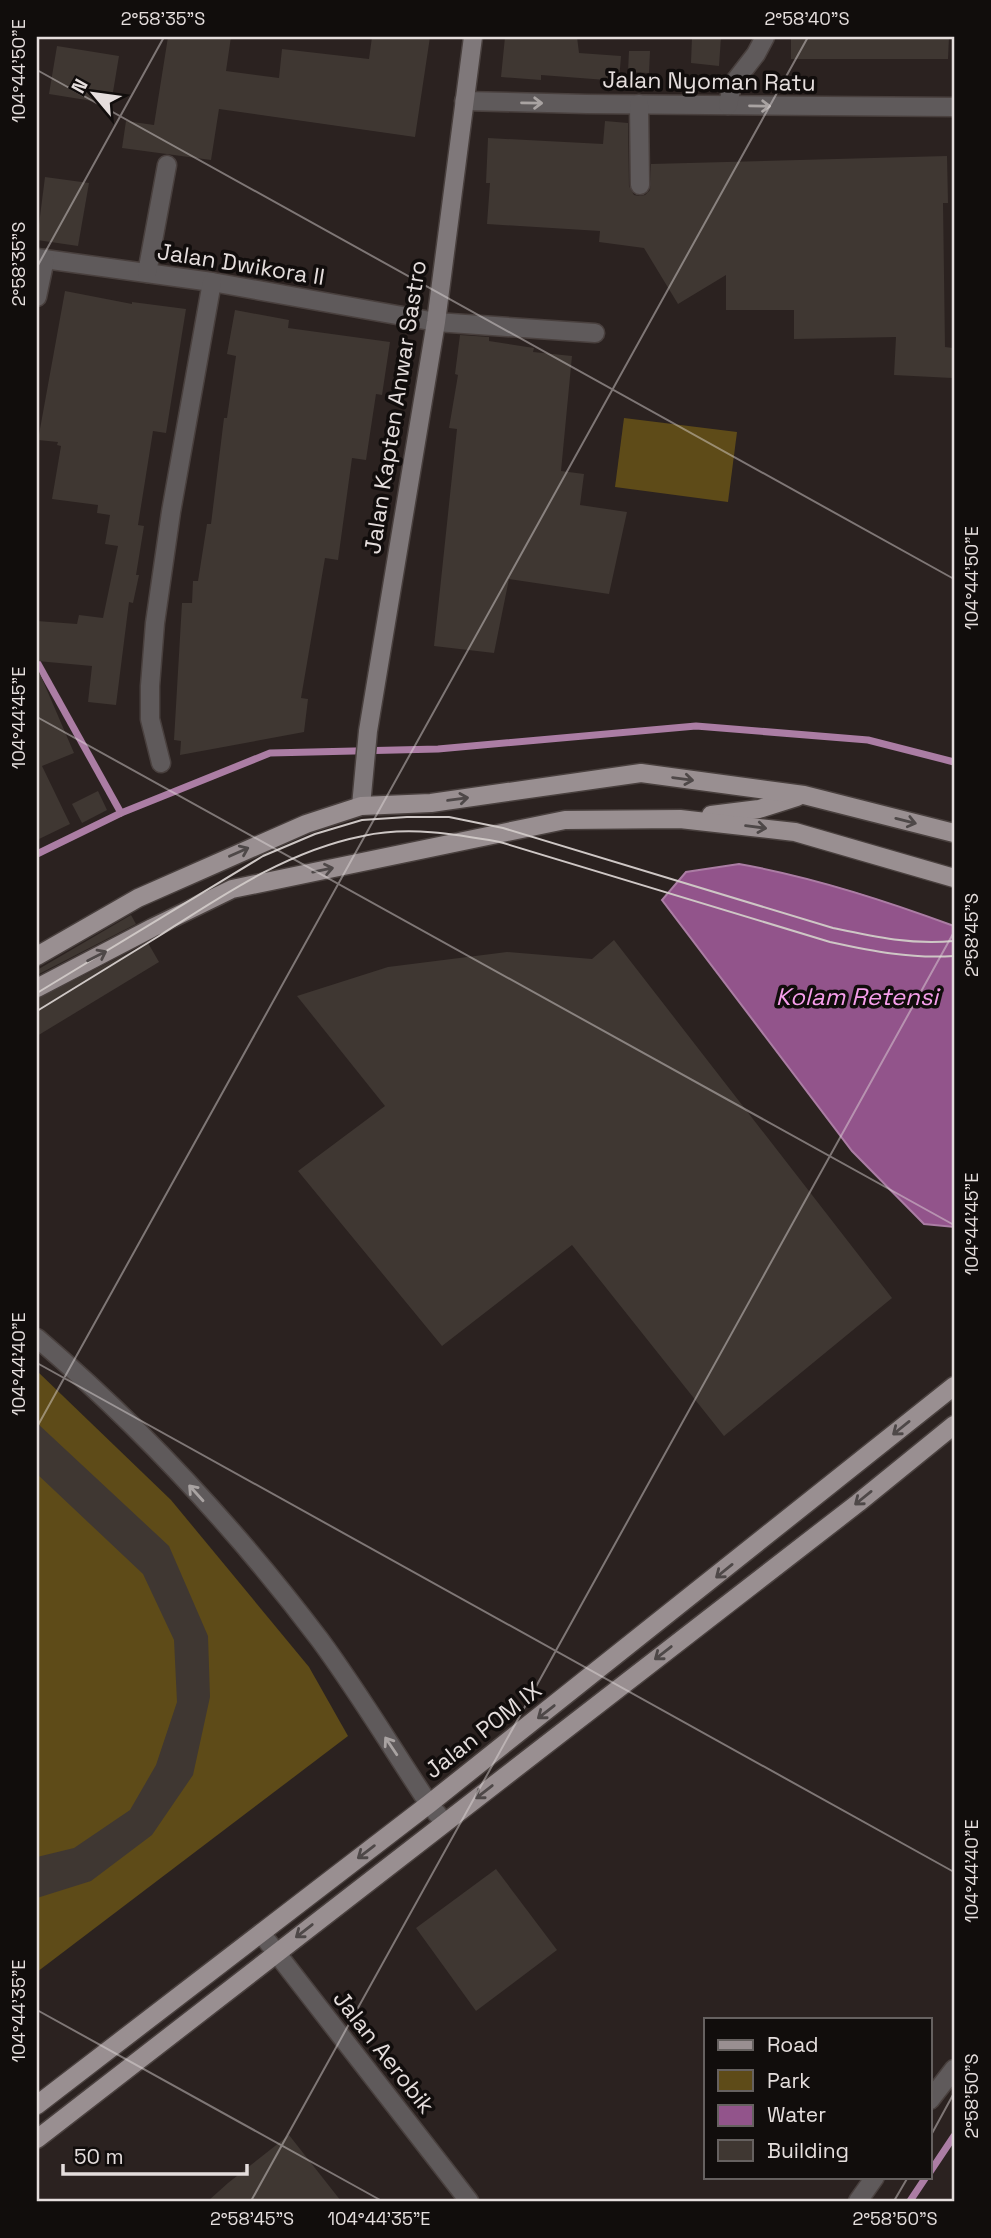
<svg xmlns="http://www.w3.org/2000/svg" width="991" height="2238" viewBox="0 0 991 2238" font-family="'Space Grotesk',sans-serif">
  <rect width="100%" height="100%" fill="#2b2220"/>
  <g fill="#5e4b18">
    <polygon points="624,418 737,432 728,502 615,487"/>
    <polygon points="37,1371 171,1500 309,1667 348,1736 37,1972"/>
  </g>
  <path fill="#92548b" stroke="#ab7da4" stroke-width="2" d="M739,864C813,877 884,900 954,926V1227L924,1224L852,1151L662,900L686,872Z"/>
  <g fill="none" stroke-linecap="round" stroke-linejoin="round">
    <g stroke="#ab7da4" stroke-width="7">
      <polyline points="37,662 121,813"/>
      <polyline points="37,854 121,813 270,753 438,749 696,726 868,740 954,762"/>
      <polyline points="930,2172 954,2136"/>
      <polyline points="910,2201 926,2177"/>
    </g>
  </g>
  <g fill="#3f3732">
    <polygon points="168,37 231,37 226,71 279,78 282,49 369,59 372,37 430,37 415,137 219,109 211,160 122,148 126,121 154,125"/>
    <polygon points="505,37 577,37 579,53 621,56 619,81 541,75 541,80 501,77"/>
    <polygon points="692,37 721,37 719,66 691,63"/>
    <polygon points="791,37 949,37 948,59 791,59"/>
    <polygon points="57,46 119,56 111,104 49,94"/>
    <polygon points="629,51 650,51 649,73 628,72"/>
    <polygon points="605,121 628,123 629,186 634,195 639,196 645,195 650,190 651,164 947,156 948,203 943,203 945,347 953,348 952,378 894,375 896,337 794,339 794,310 726,310 726,275 678,304 644,248 599,242 600,231 487,224 490,183 486,183 488,138 603,144"/>
    <polygon points="45,177 89,183 78,246 37,240"/>
    <polygon points="65,291 132,304 132,302 186,309 166,433 153,431 138,525 144,526 136,575 139,575 133,603 129,602 116,705 88,702 92,666 37,661 37,621 77,624 79,615 103,618 118,546 105,544 110,515 97,513 98,505 52,499 61,446 57,445 58,442 38,440"/>
    <polygon points="235,310 289,320 288,328 390,342 382,395 376,394 366,460 352,458 338,560 325,558 301,698 308,699 304,732 180,755 181,741 174,740 182,603 192,603 193,581 198,581 207,524 211,524 224,418 227,418 236,356 227,354"/>
    <polygon points="460,335 489,337 489,341 534,348 533,352 572,356 561,471 584,474 580,505 627,512 609,594 509,579 494,653 434,646 457,429 449,428 458,375 455,374"/>
    <polygon points="37,667 74,753 42,766 70,824 37,840"/>
    <polygon points="98,791 107,810 82,823 72,804"/>
    <polygon points="131,915 136,924 37,975 37,970"/>
    <polygon points="614,940 892,1298 724,1436 572,1245 442,1346 298,1171 385,1106 297,996 388,967 507,952 592,959"/>
    <polygon points="148,943 159,962 37,1036 37,999"/>
    <polygon points="37,1423 169,1546 208,1636 210,1697 193,1775 152,1835 91,1881 37,1898 37,1857 74,1848 130,1810 156,1765 177,1702 174,1640 143,1574 37,1474"/>
    <polygon points="496,1869 557,1950 476,2011 416,1928"/>
    <polygon points="289,2135 341,2201 208,2201 228,2183"/>
  </g>
  <g fill="none" stroke-linecap="round" stroke-linejoin="round">
    <g stroke="#49403e" stroke-width="21">
      <g id="street">
        <polyline points="464,101 587,104 954,107"/>
        <polyline points="639,104 640,185"/>
        <polyline points="728,105 732,85 756,54 765,37"/>
        <polyline points="37,258 212,282 436,322 595,333"/>
        <polyline points="147,273 167,165"/>
        <polyline points="37,297 45,259"/>
        <polyline points="161,763 150,719 150,686 155,623 171,512 212,282"/>
        <path d="M37,1338C141,1427 237,1530 320,1640C359,1693 393,1750 429,1804L444,1822"/>
        <polyline points="261,1933 469,2201"/>
        <polyline points="930,2100 954,2069"/>
        <polyline points="858,2201 875,2177"/>
      </g>
    </g>
    <g stroke="#49403e" stroke-width="21">
      <polyline id="secondary" points="361,806 368,731 436,322 473,37"/>
    </g>
    <g stroke="#49403e" stroke-width="21">
      <g id="primary">
        <polyline points="711,815 759,809 797,797"/>
        <polyline points="37,956 138,898 306,824 361,806 431,803 641,773 804,795 954,833"/>
        <polyline points="37,988 152,928 232,889 565,820 680,819 795,832 954,878"/>
        <polyline points="37,2105 429,1804 954,1386"/>
        <polyline points="37,2139 858,1503 954,1425"/>
      </g>
    </g>
    <use href="#street" stroke="#5f5a5b" stroke-width="18"/>
    <use href="#secondary" stroke="#7f787a" stroke-width="18"/>
    <use href="#primary" stroke="#998f91" stroke-width="18"/>
    <g stroke="#cec7c5" stroke-width="2">
      <path d="M37,993L263,856L315,834L362,820L407,817H449L503,828L833,928C875,937 911,945 954,941"/>
      <path d="M37,1011C78,986 119,961 159,936C223,895 287,851 363,836C408,826 455,834 500,842L830,942C872,951 911,959 954,956"/>
    </g>
  </g>
  <defs><path id="oneway-shaft" d="M-6 0H5M1.5-3L5.5 0L1.5 3" fill="none" stroke-width="1.6" stroke-linecap="round" stroke-linejoin="round" transform="scale(1.75)"/></defs>
  <g stroke="#a9a3a2">
    <use href="#oneway-shaft" transform="translate(532 103) rotate(1)"/>
    <use href="#oneway-shaft" transform="translate(760 106) rotate(1)"/>
    <use href="#oneway-shaft" transform="translate(196 1493) rotate(-132)"/>
    <use href="#oneway-shaft" transform="translate(391 1746) rotate(-124)"/>
  </g>
  <g stroke="#4e4848">
    <use href="#oneway-shaft" transform="translate(683 779) rotate(8)"/>
    <use href="#oneway-shaft" transform="translate(458 799) rotate(-8)"/>
    <use href="#oneway-shaft" transform="translate(906 821) rotate(14)"/>
    <use href="#oneway-shaft" transform="translate(756 827) rotate(7)"/>
    <use href="#oneway-shaft" transform="translate(239 852) rotate(-24)"/>
    <use href="#oneway-shaft" transform="translate(323 870) rotate(-12)"/>
    <use href="#oneway-shaft" transform="translate(97 956) rotate(-27)"/>
    <use href="#oneway-shaft" transform="translate(901 1428) rotate(141)"/>
    <use href="#oneway-shaft" transform="translate(863 1498) rotate(141)"/>
    <use href="#oneway-shaft" transform="translate(724 1571) rotate(141)"/>
    <use href="#oneway-shaft" transform="translate(663 1653) rotate(142)"/>
    <use href="#oneway-shaft" transform="translate(546 1712) rotate(142)"/>
    <use href="#oneway-shaft" transform="translate(484 1792) rotate(142)"/>
    <use href="#oneway-shaft" transform="translate(366 1852) rotate(143)"/>
    <use href="#oneway-shaft" transform="translate(304 1931) rotate(142)"/>
  </g>
  <path fill="none" stroke="#e5dedd" stroke-width="2" stroke-opacity="0.45" d="M37,70L954,579M37,267L164,37M37,717L954,1225M37,1363L954,1872M37,1427L808,37M37,2010L382,2201M930,2137L954,2093M251,2201L954,932M894,2201L908,2177"/>
  <g text-anchor="middle" dominant-baseline="central" stroke-width="7" stroke-linejoin="round" paint-order="stroke">
    <g font-size="23" fill="#e5dedd" stroke="#110d0c">
      <text transform="translate(709 81) rotate(1)">Jalan Nyoman Ratu</text>
      <text transform="translate(241 264) rotate(9)">Jalan Dwikora II</text>
      <text transform="translate(395 407) rotate(-81)">Jalan Kapten Anwar Sastro</text>
      <text transform="translate(483 1730) rotate(-38)">Jalan POM IX</text>
      <text transform="translate(384 2052) rotate(52)">Jalan Aerobik</text>
    </g>
    <g font-size="24" font-style="italic" fill="#f69eeb" stroke="#110d0c">
      <text x="857" y="996">Kolam Retensi</text>
    </g>
  </g>
  <rect width="991" height="2238" fill="none" stroke="#110d0c" stroke-width="77"/>
  <rect x="704" y="2018" width="228" height="161" fill="#110d0c" stroke="#666160" stroke-width="2"/>
  <rect x="718" y="2040" width="35" height="10" fill="#998f91" stroke="#666160" stroke-width="2"/>
  <text x="767" y="2052" font-size="21" fill="#e5dedd">Road</text>
  <rect x="718" y="2070" width="35" height="21" fill="#5e4b18" stroke="#666160" stroke-width="2"/>
  <text x="767" y="2088" font-size="21" fill="#e5dedd">Park</text>
  <rect x="718" y="2105" width="35" height="21" fill="#92548b" stroke="#666160" stroke-width="2"/>
  <text x="767" y="2122" font-size="21" fill="#e5dedd">Water</text>
  <rect x="718" y="2140" width="35" height="21" fill="#3f3732" stroke="#666160" stroke-width="2"/>
  <text x="767" y="2158" font-size="21" fill="#e5dedd">Building</text>
  <g transform="translate(94 94) rotate(299)" stroke="#110d0c" stroke-width="5" paint-order="stroke">
  <path d="M0-5L12 26L0 18L-12 26Z" fill="#e5dedd"/>
  <text y="-10" font-size="19" font-weight="bold" text-anchor="middle" fill="#e5dedd">N</text>
  </g>
  <path d="M63 2164v10h184v-10" fill="none" stroke="#e5dedd" stroke-width="3.5"/>
  <text x="74" y="2164" font-size="21" fill="#e5dedd" stroke="#110d0c" stroke-width="5" paint-order="stroke">50 m</text>
  <rect x="38" y="38" width="915" height="2162" fill="none" stroke="#e5dedd" stroke-width="2.5"/>
  <g font-size="18" text-anchor="middle" fill="#e5dedd">
    <text x="163" y="25">2°58'35"S</text>
    <text x="807" y="25">2°58'40"S</text>
    <text transform="translate(19 71) rotate(-90)" y="6">104°44'50"E</text>
    <text transform="translate(19 264) rotate(-90)" y="6">2°58'35"S</text>
    <text transform="translate(972 578) rotate(-90)" y="6">104°44'50"E</text>
    <text transform="translate(19 718) rotate(-90)" y="6">104°44'45"E</text>
    <text transform="translate(972 935) rotate(-90)" y="6">2°58'45"S</text>
    <text transform="translate(972 1224) rotate(-90)" y="6">104°44'45"E</text>
    <text transform="translate(19 1364) rotate(-90)" y="6">104°44'40"E</text>
    <text transform="translate(972 1871) rotate(-90)" y="6">104°44'40"E</text>
    <text transform="translate(19 2011) rotate(-90)" y="6">104°44'35"E</text>
    <text transform="translate(972 2096) rotate(-90)" y="6">2°58'50"S</text>
    <text x="252" y="2225">2°58'45"S</text>
    <text x="379" y="2225">104°44'35"E</text>
    <text x="895" y="2225">2°58'50"S</text>
  </g>
</svg>
